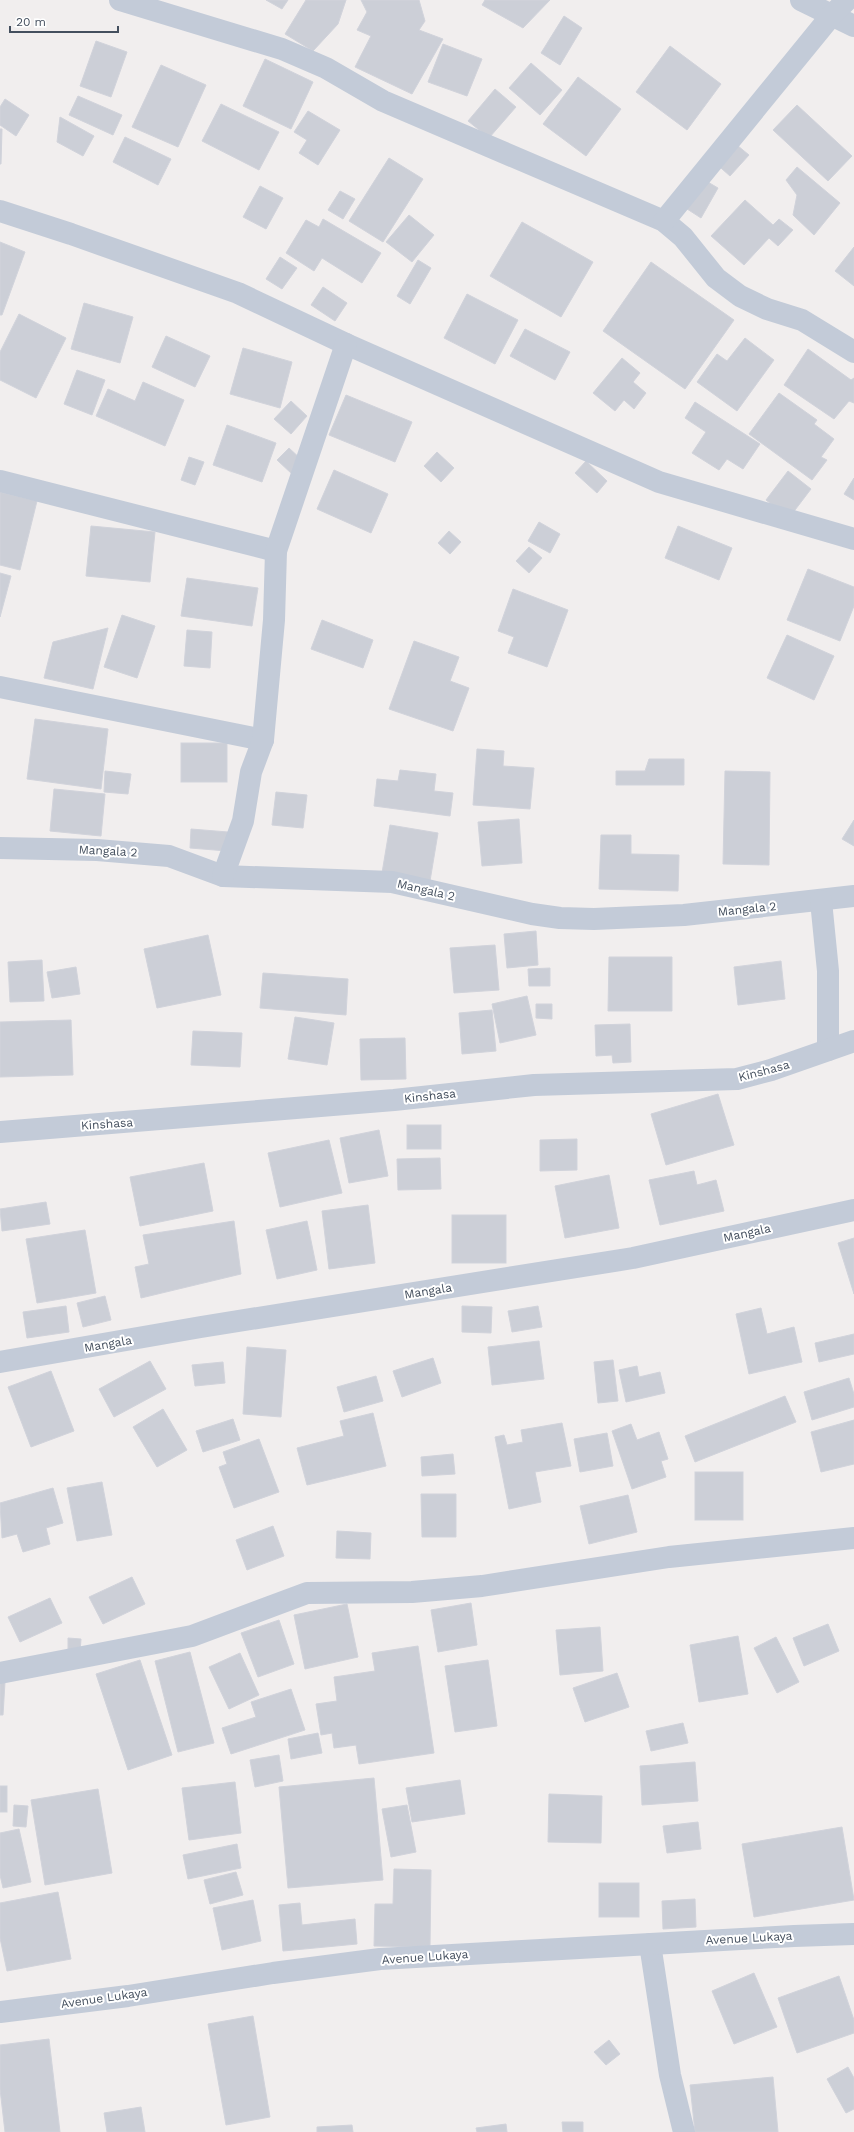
<svg xmlns="http://www.w3.org/2000/svg" width="854" height="2132" viewBox="0 0 854 2132" font-family="'Work Sans',sans-serif">
  <rect width="100%" height="100%" fill="#f1eeee"/>
  <g fill="#cccfd7" stroke="#d1d3db">
    <polygon points="266,0 288,0 282,9"/>
    <polygon points="306,0 346,0 338,24 313,51 285,34"/>
    <polygon points="361,0 419,0 425,21 419,30 443,39 412,94 355,67 371,36 357,30 367,12"/>
    <polygon points="485,0 550,0 523,28 482,5"/>
    <polygon points="564,16 582,28 560,65 541,53"/>
    <polygon points="96,41 127,52 111,97 80,86"/>
    <polygon points="443,44 482,59 467,96 428,82"/>
    <polygon points="670,46 721,84 687,130 636,92"/>
    <polygon points="265,59 313,82 291,129 243,106"/>
    <polygon points="531,63 562,90 540,115 509,88"/>
    <polygon points="161,65 206,85 178,147 132,127"/>
    <polygon points="578,77 621,109 586,156 543,124"/>
    <polygon points="495,89 516,107 489,138 468,121"/>
    <polygon points="78,96 122,115 113,135 69,115"/>
    <polygon points="5,99 29,115 16,136 0,125 0,107"/>
    <polygon points="221,104 279,132 259,170 202,141"/>
    <polygon points="797,105 852,156 828,181 773,130"/>
    <polygon points="308,111 340,130 318,165 299,153 307,140 294,132"/>
    <polygon points="60,117 94,136 83,156 57,142"/>
    <polygon points="0,129 2,129 1,164 0,164"/>
    <polygon points="125,137 171,159 158,185 113,162"/>
    <polygon points="732,141 749,155 730,176 713,161"/>
    <polygon points="389,158 423,179 383,242 349,221"/>
    <polygon points="797,167 840,203 814,235 793,215 797,195 786,180"/>
    <polygon points="701,178 718,188 701,218 684,207"/>
    <polygon points="260,186 283,198 266,229 243,217"/>
    <polygon points="340,191 355,199 343,219 328,210"/>
    <polygon points="745,200 773,225 779,219 793,230 778,246 769,238 744,265 711,236"/>
    <polygon points="409,215 434,235 412,262 386,242"/>
    <polygon points="323,219 381,253 362,283 322,258 314,271 286,253 306,220 319,227"/>
    <polygon points="522,222 593,262 561,317 490,276"/>
    <polygon points="0,242 25,252 2,315 0,315"/>
    <polygon points="854,247 854,286 835,271"/>
    <polygon points="280,257 297,268 282,289 266,279"/>
    <polygon points="418,260 431,268 410,304 397,296"/>
    <polygon points="651,262 734,320 685,389 603,331"/>
    <polygon points="323,287 347,303 335,321 311,305"/>
    <polygon points="467,294 518,320 495,364 444,338"/>
    <polygon points="84,303 133,317 120,363 71,349"/>
    <polygon points="19,314 66,338 36,398 0,380 0,352"/>
    <polygon points="525,329 570,352 555,380 510,356"/>
    <polygon points="166,336 210,356 195,387 152,367"/>
    <polygon points="745,338 774,360 737,411 697,382 717,354 727,361"/>
    <polygon points="243,348 292,362 280,408 230,394"/>
    <polygon points="808,349 851,380 854,378 854,403 849,401 834,419 784,385"/>
    <polygon points="622,358 640,373 633,382 646,393 634,409 624,400 615,411 593,393"/>
    <polygon points="77,370 105,380 92,415 64,404"/>
    <polygon points="143,382 184,400 165,446 96,416 108,389 135,401"/>
    <polygon points="779,393 817,420 814,424 834,439 821,457 827,460 812,480 749,434"/>
    <polygon points="346,395 412,422 395,462 329,435"/>
    <polygon points="291,401 307,416 291,434 274,419"/>
    <polygon points="695,402 760,444 743,469 727,459 719,470 692,453 706,432 685,418"/>
    <polygon points="227,425 276,443 262,482 213,465"/>
    <polygon points="289,448 303,461 292,474 277,460"/>
    <polygon points="437,452 454,468 441,482 424,466"/>
    <polygon points="189,457 204,462 195,485 181,480"/>
    <polygon points="586,461 607,481 597,493 575,473"/>
    <polygon points="334,470 388,494 371,533 317,509"/>
    <polygon points="788,471 811,489 789,518 766,500"/>
    <polygon points="854,478 854,500 844,494"/>
    <polygon points="0,492 37,501 20,570 0,565"/>
    <polygon points="539,522 560,534 550,553 528,541"/>
    <polygon points="91,526 155,532 150,582 86,576"/>
    <polygon points="678,526 732,548 719,580 665,558"/>
    <polygon points="449,531 461,542 450,554 438,543"/>
    <polygon points="529,547 542,558 529,573 516,561"/>
    <polygon points="808,569 854,587 854,606 840,641 787,620"/>
    <polygon points="0,573 11,576 0,617"/>
    <polygon points="187,578 258,588 252,626 181,616"/>
    <polygon points="513,589 568,610 547,667 508,653 514,637 498,631"/>
    <polygon points="122,615 155,626 137,678 104,667"/>
    <polygon points="322,620 373,640 363,668 311,649"/>
    <polygon points="108,628 93,689 44,678 53,642"/>
    <polygon points="187,630 212,632 210,668 184,666"/>
    <polygon points="787,635 834,656 814,700 767,678"/>
    <polygon points="414,641 459,657 450,681 469,688 453,731 389,709"/>
    <polygon points="35,719 108,729 101,789 27,779"/>
    <rect x="181" y="743" width="46" height="39"/>
    <polygon points="477,749 504,751 503,766 534,768 530,809 473,805"/>
    <polygon points="649,759 684,759 684,785 616,785 616,771 645,771"/>
    <polygon points="400,770 436,774 434,791 453,793 450,816 374,806 377,779 398,781"/>
    <polygon points="105,771 131,774 128,794 104,792"/>
    <polygon points="725,771 770,772 769,865 723,864"/>
    <polygon points="54,789 105,794 101,836 50,831"/>
    <polygon points="276,792 307,795 303,828 272,825"/>
    <polygon points="519,819 522,863 482,866 478,822"/>
    <polygon points="854,820 854,846 842,839"/>
    <polygon points="390,825 438,833 430,881 382,873"/>
    <polygon points="191,829 228,832 227,851 190,848"/>
    <polygon points="601,835 631,835 631,854 679,855 678,891 599,889"/>
    <polygon points="536,931 538,965 507,968 504,934"/>
    <polygon points="208,935 221,995 157,1008 144,949"/>
    <polygon points="495,945 499,990 454,993 450,948"/>
    <polygon points="609,957 672,957 672,1011 608,1011"/>
    <polygon points="42,960 44,1001 10,1002 8,962"/>
    <polygon points="781,961 785,999 738,1005 734,967"/>
    <polygon points="76,967 80,994 52,998 47,972"/>
    <polygon points="550,968 550,986 529,986 528,969"/>
    <polygon points="263,973 348,979 346,1015 260,1008"/>
    <polygon points="527,996 536,1035 500,1043 492,1004"/>
    <polygon points="536,1004 552,1004 552,1019 536,1018"/>
    <polygon points="492,1010 496,1051 462,1054 459,1013"/>
    <polygon points="295,1017 334,1023 327,1065 288,1059"/>
    <polygon points="71,1020 73,1075 0,1077 0,1022"/>
    <polygon points="630,1024 631,1062 613,1063 612,1055 596,1056 595,1025"/>
    <polygon points="193,1031 242,1033 240,1067 191,1065"/>
    <polygon points="405,1038 406,1079 361,1080 360,1039"/>
    <polygon points="718,1094 734,1145 666,1165 651,1114"/>
    <rect x="407" y="1125" width="34" height="24"/>
    <polygon points="379,1130 388,1176 349,1183 340,1138"/>
    <polygon points="577,1139 577,1170 540,1171 540,1140"/>
    <polygon points="329,1140 342,1193 280,1207 268,1153"/>
    <polygon points="440,1158 441,1189 398,1190 397,1159"/>
    <polygon points="204,1163 213,1211 140,1226 130,1177"/>
    <polygon points="694,1171 697,1185 716,1180 724,1211 660,1225 649,1180"/>
    <polygon points="609,1175 619,1228 565,1238 555,1186"/>
    <polygon points="46,1202 50,1224 2,1231 0,1209"/>
    <polygon points="368,1205 375,1263 329,1269 322,1211"/>
    <rect x="452" y="1215" width="54" height="48"/>
    <polygon points="234,1221 241,1274 141,1298 135,1267 149,1264 143,1235"/>
    <polygon points="307,1221 317,1270 277,1279 266,1230"/>
    <polygon points="85,1230 96,1293 37,1303 26,1239"/>
    <polygon points="854,1238 854,1294 838,1243"/>
    <polygon points="105,1296 111,1320 83,1327 77,1303"/>
    <polygon points="66,1306 69,1332 27,1338 23,1312"/>
    <polygon points="462,1306 492,1307 491,1333 462,1332"/>
    <polygon points="538,1306 542,1327 512,1332 508,1311"/>
    <polygon points="761,1308 767,1334 794,1327 802,1362 749,1374 736,1314"/>
    <polygon points="854,1334 854,1354 819,1362 815,1343"/>
    <polygon points="539,1341 544,1379 492,1385 488,1347"/>
    <polygon points="247,1347 286,1350 281,1417 243,1414"/>
    <polygon points="433,1358 441,1383 402,1397 393,1371"/>
    <polygon points="613,1360 618,1401 598,1403 594,1362"/>
    <polygon points="150,1361 166,1389 114,1417 99,1389"/>
    <polygon points="223,1362 225,1383 195,1386 192,1365"/>
    <polygon points="637,1366 639,1377 660,1372 665,1393 626,1402 619,1370"/>
    <polygon points="51,1371 74,1431 31,1447 8,1387"/>
    <polygon points="376,1376 383,1401 344,1412 337,1387"/>
    <polygon points="849,1378 854,1394 854,1407 812,1420 804,1392"/>
    <polygon points="785,1396 796,1422 695,1462 685,1436"/>
    <polygon points="163,1409 187,1450 157,1467 133,1427"/>
    <polygon points="373,1413 386,1466 307,1485 297,1448 344,1436 340,1421"/>
    <polygon points="233,1419 240,1440 203,1452 196,1431"/>
    <polygon points="854,1420 854,1464 821,1472 811,1432"/>
    <polygon points="562,1423 571,1466 535,1472 541,1502 509,1509 495,1437 504,1435 507,1445 523,1442 521,1430"/>
    <polygon points="631,1424 637,1440 659,1432 668,1459 661,1461 666,1477 632,1489 612,1431"/>
    <polygon points="607,1433 613,1466 580,1472 574,1439"/>
    <polygon points="259,1439 279,1492 234,1508 219,1467 227,1464 223,1452"/>
    <polygon points="453,1454 455,1474 422,1476 421,1457"/>
    <rect x="695" y="1472" width="48" height="48"/>
    <polygon points="102,1482 112,1535 77,1541 67,1488"/>
    <polygon points="53,1488 63,1523 46,1528 50,1544 23,1552 17,1534 2,1538 0,1503"/>
    <polygon points="421,1494 456,1494 456,1537 422,1537"/>
    <polygon points="628,1495 637,1532 589,1544 580,1506"/>
    <polygon points="273,1526 284,1556 247,1570 236,1540"/>
    <polygon points="337,1531 371,1533 370,1559 336,1558"/>
    <polygon points="132,1577 145,1604 103,1624 89,1597"/>
    <polygon points="50,1598 62,1623 20,1642 8,1617"/>
    <polygon points="471,1603 477,1645 438,1652 431,1610"/>
    <polygon points="347,1604 358,1657 305,1669 294,1615"/>
    <polygon points="279,1620 294,1664 258,1677 241,1633"/>
    <polygon points="828,1624 839,1651 804,1666 793,1638"/>
    <polygon points="600,1627 603,1671 560,1675 556,1630"/>
    <polygon points="738,1636 748,1694 699,1702 690,1645"/>
    <polygon points="776,1637 799,1682 777,1693 754,1648"/>
    <polygon points="68,1638 81,1639 80,1652 68,1651"/>
    <polygon points="418,1646 434,1753 359,1764 356,1745 334,1748 332,1733 321,1735 316,1704 337,1701 334,1677 375,1671 372,1653"/>
    <polygon points="190,1652 214,1743 178,1752 155,1661"/>
    <polygon points="240,1653 259,1695 229,1709 209,1667"/>
    <polygon points="140,1660 172,1755 128,1770 96,1674"/>
    <polygon points="488,1660 497,1726 455,1732 445,1666"/>
    <polygon points="617,1673 629,1707 585,1722 573,1688"/>
    <polygon points="0,1681 5,1682 3,1715 0,1715"/>
    <polygon points="291,1689 305,1730 231,1754 222,1728 256,1717 251,1702"/>
    <polygon points="683,1723 688,1743 651,1751 646,1731"/>
    <polygon points="318,1733 322,1753 291,1759 288,1739"/>
    <polygon points="279,1755 283,1781 255,1787 250,1760"/>
    <polygon points="695,1762 698,1801 642,1805 640,1766"/>
    <polygon points="374,1778 383,1880 288,1888 279,1787"/>
    <polygon points="460,1780 465,1814 412,1822 406,1788"/>
    <polygon points="235,1782 241,1833 189,1840 182,1788"/>
    <rect x="0" y="1786" width="7" height="26"/>
    <polygon points="98,1789 112,1873 45,1885 31,1800"/>
    <polygon points="549,1794 602,1796 601,1843 548,1842"/>
    <polygon points="14,1805 28,1806 26,1827 13,1826"/>
    <polygon points="407,1805 416,1852 391,1857 382,1809"/>
    <polygon points="698,1822 701,1849 667,1853 663,1826"/>
    <polygon points="842,1827 854,1900 754,1917 742,1844"/>
    <polygon points="19,1829 31,1882 3,1888 0,1875 0,1833"/>
    <polygon points="237,1844 241,1868 188,1879 183,1855"/>
    <polygon points="394,1869 431,1870 430,1947 374,1946 375,1904 393,1904"/>
    <polygon points="236,1872 243,1895 210,1904 204,1880"/>
    <rect x="599" y="1883" width="40" height="34"/>
    <polygon points="58,1892 71,1959 7,1971 0,1938 0,1903"/>
    <polygon points="695,1899 696,1927 663,1929 662,1901"/>
    <polygon points="253,1900 261,1941 222,1950 213,1908"/>
    <polygon points="300,1903 302,1925 355,1919 357,1944 283,1951 279,1905"/>
    <polygon points="754,1973 777,2027 734,2044 712,1991"/>
    <polygon points="839,1976 854,2020 854,2033 797,2053 778,1998"/>
    <polygon points="253,2016 270,2117 226,2125 208,2024"/>
    <polygon points="49,2039 60,2132 5,2132 0,2089 0,2045"/>
    <polygon points="609,2040 620,2054 606,2065 594,2052"/>
    <polygon points="848,2067 854,2078 854,2109 846,2113 827,2079"/>
    <polygon points="773,2077 778,2132 695,2132 690,2085"/>
    <polygon points="141,2107 145,2132 107,2132 104,2113"/>
    <polygon points="562,2122 583,2122 583,2132 563,2132"/>
    <polygon points="506,2124 507,2132 477,2132 476,2128"/>
    <polygon points="352,2125 353,2132 317,2132 317,2127"/>
  </g>
  <g fill="none" stroke-linecap="round" stroke-linejoin="round">
    <g stroke="#c3cbd8" stroke-width="22">
      <polyline points="120,0 282,49 326,68 383,101 664,221 683,237 716,278 740,296 767,309 802,320 854,352"/>
      <polyline points="801,0 854,26"/>
      <polyline points="0,211 71,234 238,293 346,344 659,482 854,539"/>
      <polyline points="664,221 831,16 847,0"/>
      <polyline points="0,481 276,551"/>
      <polyline points="0,687 263,740"/>
      <polyline points="0,848 97,850 169,856 223,876 392,882 532,914 560,918 594,919 684,915 854,896"/>
      <polyline points="223,876 243,821 251,772 263,740 274,620 276,551 346,344"/>
      <polyline points="821,901 828,971 828,1050"/>
      <polyline points="0,1132 394,1100 534,1085 737,1079 771,1070 854,1041"/>
      <polyline points="0,1362 201,1327 633,1258 854,1210"/>
      <polyline points="0,1673 192,1636 307,1593 412,1592 482,1586 669,1557 854,1538"/>
      <polyline points="650,1944 670,2075 684,2132"/>
      <polyline points="0,2012 128,1996 273,1973 380,1959 794,1936 854,1934"/>
    </g>
  </g>
  <g text-anchor="middle" dominant-baseline="central" stroke-width="4" stroke-linejoin="round" paint-order="stroke">
    <g font-size="12" fill="#444f5e" stroke="#fff">
      <text transform="translate(108 851) rotate(3)">Mangala 2</text>
      <text transform="translate(426 890) rotate(13)">Mangala 2</text>
      <text transform="translate(747 909) rotate(-6)">Mangala 2</text>
      <text transform="translate(764 1071) rotate(-15)">Kinshasa</text>
      <text transform="translate(430 1096) rotate(-6)">Kinshasa</text>
      <text transform="translate(107 1124) rotate(-4)">Kinshasa</text>
      <text transform="translate(747 1233) rotate(-12)">Mangala</text>
      <text transform="translate(428 1291) rotate(-9)">Mangala</text>
      <text transform="translate(108 1344) rotate(-10)">Mangala</text>
      <text transform="translate(749 1938) rotate(-3)">Avenue Lukaya</text>
      <text transform="translate(425 1957) rotate(-4)">Avenue Lukaya</text>
      <text transform="translate(104 1998) rotate(-8)">Avenue Lukaya</text>
    </g>
  </g>
  <path d="M10 26v6h108v-6" fill="none" stroke="#444f5e" stroke-width="2"/>
  <text x="16" y="26" font-size="12" fill="#444f5e" stroke="#ffffff" stroke-width="3" paint-order="stroke">20 m</text>
</svg>
